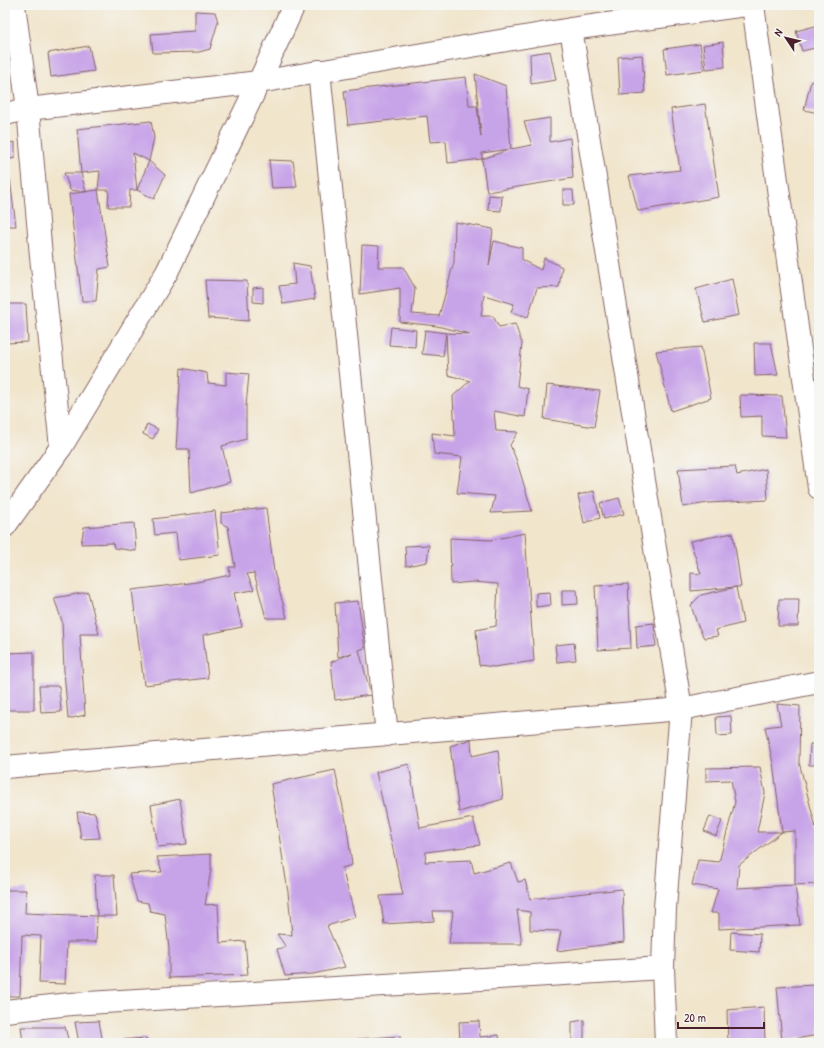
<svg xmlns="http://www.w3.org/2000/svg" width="824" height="1048" viewBox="0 0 824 1048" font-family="'Patrick Hand',sans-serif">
  <rect width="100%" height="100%" fill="#f6f6f2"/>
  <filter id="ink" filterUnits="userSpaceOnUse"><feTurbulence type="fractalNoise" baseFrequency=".025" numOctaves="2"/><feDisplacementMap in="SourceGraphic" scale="8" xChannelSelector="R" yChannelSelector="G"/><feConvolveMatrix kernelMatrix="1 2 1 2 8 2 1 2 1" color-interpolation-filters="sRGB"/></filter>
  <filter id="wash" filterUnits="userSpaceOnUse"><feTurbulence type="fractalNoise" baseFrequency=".012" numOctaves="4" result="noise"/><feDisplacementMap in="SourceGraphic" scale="16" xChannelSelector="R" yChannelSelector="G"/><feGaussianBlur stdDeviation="0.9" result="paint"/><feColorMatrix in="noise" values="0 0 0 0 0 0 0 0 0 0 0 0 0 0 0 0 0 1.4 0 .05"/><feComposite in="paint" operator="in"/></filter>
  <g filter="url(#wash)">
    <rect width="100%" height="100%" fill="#f1e5cc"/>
    <g id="blocks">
      <g fill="#c7a3e8">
        <polygon points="195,11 215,12 218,22 210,49 199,52 153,53 151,34 195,31"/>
        <polygon points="819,25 819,47 802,51 796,31"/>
        <polygon points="723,42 725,67 706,69 703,45"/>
        <polygon points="700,44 704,70 667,75 664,49"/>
        <polygon points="89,46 94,71 51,77 48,53"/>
        <polygon points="550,51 556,80 531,84 530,54"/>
        <polygon points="642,55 645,93 620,95 618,57"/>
        <polygon points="475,74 506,86 511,149 532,145 524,122 550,118 550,142 570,138 573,178 487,192 482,159 511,149 482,153 482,159 448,163 446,141 430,142 427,116 348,125 344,91 466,77 469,106 477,106 481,137"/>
        <polygon points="811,81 819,83 819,113 804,110"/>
        <polygon points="705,104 719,197 638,211 629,176 680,170 671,109"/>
        <polygon points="151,121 154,138 149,161 133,153 137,190 149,161 165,175 154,199 137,190 130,190 129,207 108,207 109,190 98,190 100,171 81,173 86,192 70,190 64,173 81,173 77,129"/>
        <polygon points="15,142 15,158 5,160 5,144"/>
        <polygon points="269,160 293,161 297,187 272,188"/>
        <polygon points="5,179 10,179 16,226 5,226"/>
        <polygon points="98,190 110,267 99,269 96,301 82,301 69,194"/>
        <polygon points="563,190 573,190 574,205 563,205"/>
        <polygon points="489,195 502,196 501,211 488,210"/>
        <polygon points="455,222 493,229 489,266 494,241 522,248 522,260 541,270 544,258 562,267 559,287 537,288 528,317 511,312 514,304 484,295 481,316 493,316 499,327 515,324 522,344 517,386 528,389 525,417 494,411 496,431 518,432 510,445 516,459 532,511 491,513 495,496 457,493 462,457 434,454 432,433 455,436 453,396 470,381 448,375 446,333 470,334 437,326 400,322 400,288 360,294 362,245 379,246 378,267 403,267 415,288 412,314 439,316 454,262"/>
        <polygon points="293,263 310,266 315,299 283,304 279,286 295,284"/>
        <polygon points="732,279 739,315 705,322 696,289"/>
        <polygon points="205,280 247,281 249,321 208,318"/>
        <polygon points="263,287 263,303 253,302 253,288"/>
        <polygon points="5,304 26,304 28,342 5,343"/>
        <polygon points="391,327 416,330 415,347 389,345"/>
        <polygon points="425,330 446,333 443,356 422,354"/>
        <polygon points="754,343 771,343 778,375 755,376"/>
        <polygon points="701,347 711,398 671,411 656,351"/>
        <polygon points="181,368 207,373 208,383 226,385 226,372 249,374 246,406 246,439 222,446 230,482 191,493 189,449 176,449"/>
        <polygon points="547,385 600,391 594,427 544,419"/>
        <polygon points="740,395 782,396 786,437 762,436 762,416 741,417"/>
        <polygon points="147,424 158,429 153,439 143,434"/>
        <polygon points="735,466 737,475 766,469 768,500 708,503 683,507 678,469"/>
        <polygon points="594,491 600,518 584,523 578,495"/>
        <polygon points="619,498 624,514 604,519 600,503"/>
        <polygon points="266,508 274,572 287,618 266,618 254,573 247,574 254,590 234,593 242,627 203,635 208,678 144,685 132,590 197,582 230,575 229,567 235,567 228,527 221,523 221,513"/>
        <polygon points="215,511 220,555 179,560 176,533 155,535 153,519"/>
        <polygon points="134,523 136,551 114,548 113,543 81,544 84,527"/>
        <polygon points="525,533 534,661 494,667 479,665 476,630 496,626 498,584 473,582 451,584 450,538 491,540"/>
        <polygon points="733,533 741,587 736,587 743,623 716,630 718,636 704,638 697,624 691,605 701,595 736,587 691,591 691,573 701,574 690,541"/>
        <polygon points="429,545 427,562 406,566 405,546"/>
        <polygon points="628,584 631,648 598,650 595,586"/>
        <polygon points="562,590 577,590 578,604 562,605"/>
        <polygon points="88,592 99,634 80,634 85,715 68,719 64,671 62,621 54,598"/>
        <polygon points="550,592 551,605 536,607 536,593"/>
        <polygon points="779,599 799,599 798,626 778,626"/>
        <polygon points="358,601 365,648 359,650 371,695 335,700 331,662 352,653 338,657 335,603"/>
        <polygon points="654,623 656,646 637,648 636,625"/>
        <polygon points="574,643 576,660 557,662 555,645"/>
        <polygon points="34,652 34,710 7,710 7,653"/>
        <polygon points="39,686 59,686 61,712 41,713"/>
        <polygon points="777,704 800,706 799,762 819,840 819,884 795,885 795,831 782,832 739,865 737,888 795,885 800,925 719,929 719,913 711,913 718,889 692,885 698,860 719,862 735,802 731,780 706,781 706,768 760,767 765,793 757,832 782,832 773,763 765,727 781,725"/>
        <polygon points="731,716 732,735 717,736 716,717"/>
        <polygon points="471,739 472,756 498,750 503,799 459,812 450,746"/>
        <polygon points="810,744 819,744 819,765 809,765"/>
        <polygon points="409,764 420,828 473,818 480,845 426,852 425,862 471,860 474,873 511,863 518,882 525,880 530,899 622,889 624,942 557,951 561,931 530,930 530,912 517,910 522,944 449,944 453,911 433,911 434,921 384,924 380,896 403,895 376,772"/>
        <polygon points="335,770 346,821 352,865 342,868 355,917 327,926 345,967 313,974 285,976 277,949 286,947 277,934 292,935 288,892 271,784"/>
        <polygon points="180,799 187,844 158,847 151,805"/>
        <polygon points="77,812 95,813 100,838 81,839"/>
        <polygon points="710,816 722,821 716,836 704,831"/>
        <polygon points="211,854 211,869 205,905 218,904 220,943 245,941 248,975 169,978 169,949 165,914 150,911 148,903 137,901 129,874 162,872 157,857"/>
        <polygon points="95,875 114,875 117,916 97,916"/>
        <polygon points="5,890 26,890 25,913 97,916 96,942 67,942 65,984 39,983 41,936 22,935 20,996 5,996"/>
        <polygon points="731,932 760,934 759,952 730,950"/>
        <polygon points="815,985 816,1005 819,1005 819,1035 782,1041 802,1043 766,1043 766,1041 782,1041 777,987"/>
        <polygon points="764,1007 765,1043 728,1043 727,1010"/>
        <polygon points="584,1020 584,1043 572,1043 572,1022"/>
        <polygon points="99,1021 103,1043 79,1043 75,1022"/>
        <polygon points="479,1021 480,1037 499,1035 500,1043 460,1043 459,1022"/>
        <polygon points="21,1027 65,1027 69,1043 23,1043"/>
        <polygon points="400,1036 400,1043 358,1043 357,1039"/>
        <polygon points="146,1038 148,1043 121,1043 119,1040"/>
      </g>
    </g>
  </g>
  <g filter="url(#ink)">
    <use href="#blocks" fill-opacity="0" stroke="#846463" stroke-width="1"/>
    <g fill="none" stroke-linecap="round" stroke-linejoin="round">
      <g stroke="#846463" stroke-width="24">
        <g id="minor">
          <polyline points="14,5 28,109 41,256 61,447"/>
          <polyline points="753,5 819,488"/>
          <polyline points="571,29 681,709 665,908 663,968 666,1043"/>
          <polyline points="319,71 387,735"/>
          <polyline points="5,114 28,109 259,82 571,29 746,5"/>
          <polyline points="5,526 61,447 167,272 259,82 294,5"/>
          <polyline points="5,767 681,709 819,682"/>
          <polyline points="5,1011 71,1004 663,968"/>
        </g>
      </g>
      <use href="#minor" stroke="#fff" stroke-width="22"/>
    </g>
  </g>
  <rect width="824" height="1048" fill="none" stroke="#f6f6f2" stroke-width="20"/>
  <g transform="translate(786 38) rotate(305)" stroke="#f6f6f2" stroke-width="3" paint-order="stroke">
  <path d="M0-3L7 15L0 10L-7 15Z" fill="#4a1f2b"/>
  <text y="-6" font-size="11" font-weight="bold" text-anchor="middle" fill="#4a1f2b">N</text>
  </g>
  <path d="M678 1022v6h86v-6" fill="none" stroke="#4a1f2b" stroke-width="2"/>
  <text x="684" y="1022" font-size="12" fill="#4a1f2b" stroke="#f6f6f2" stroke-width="3" paint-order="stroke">20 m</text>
</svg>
